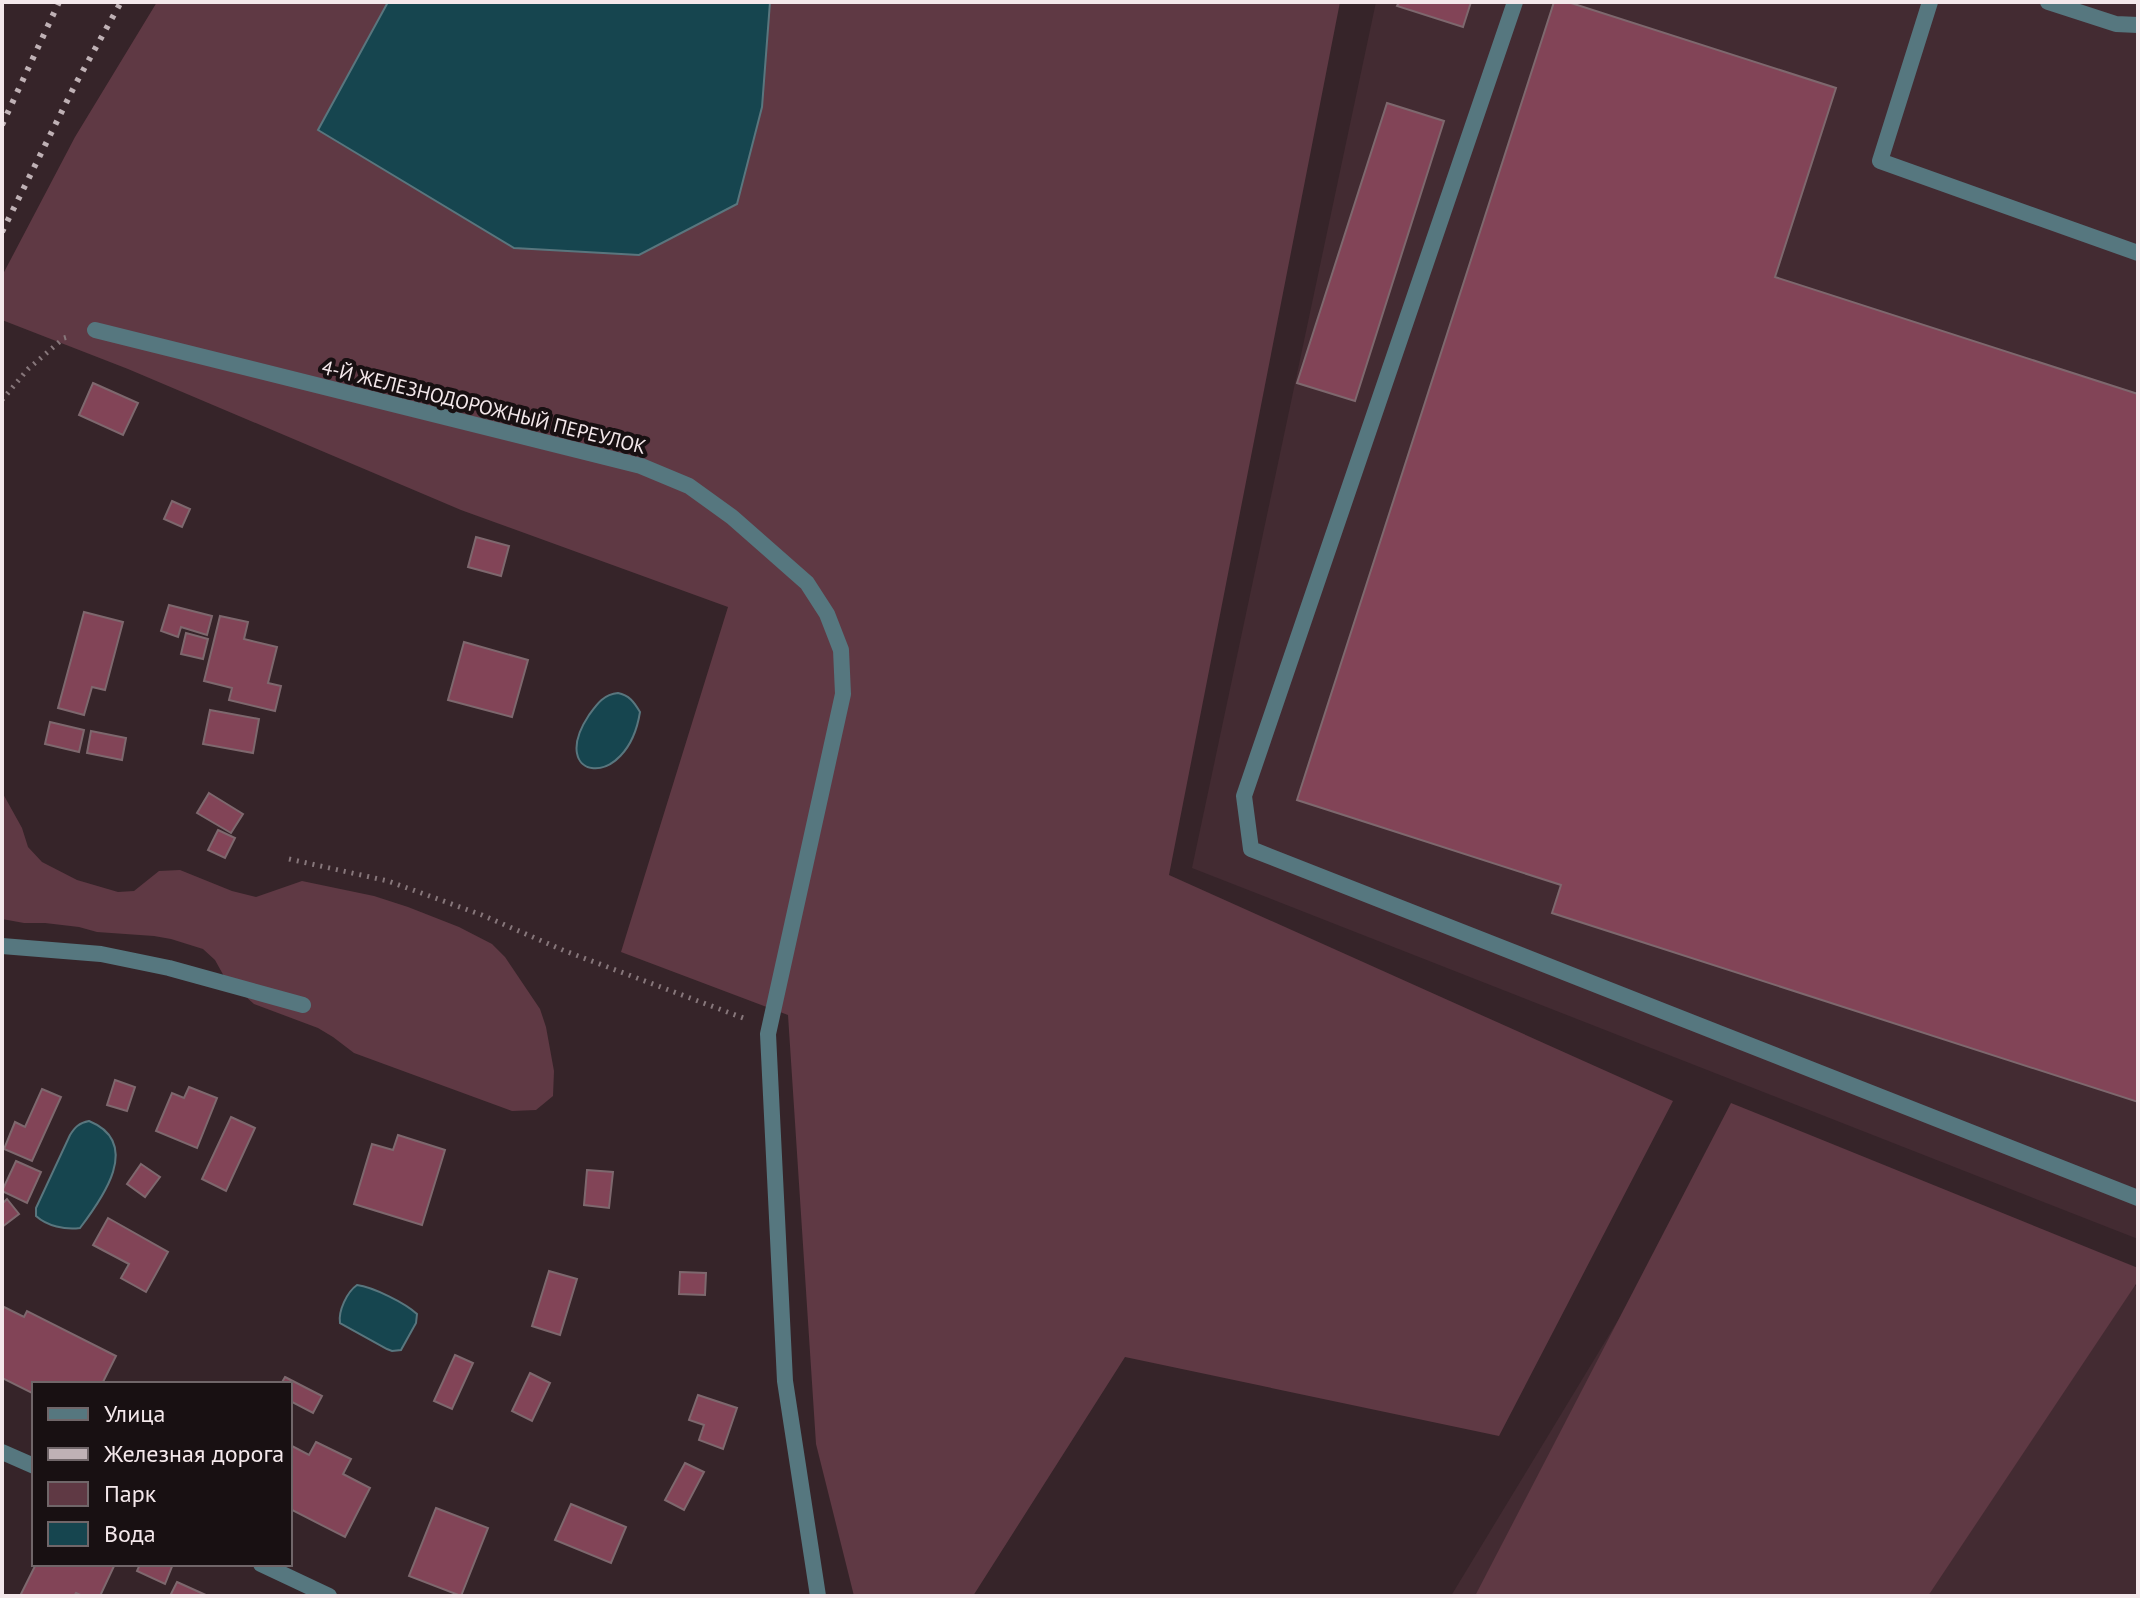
<svg xmlns="http://www.w3.org/2000/svg" width="2140" height="1598" viewBox="0 0 2140 1598" font-family="'PT Sans',sans-serif">
  <rect width="100%" height="100%" fill="#362429"/>
  <g fill="#432b32">
    <polygon points="1376,2 2138,2 2138,1239 1192,868"/>
    <polygon points="1735,1127 2138,1287 2138,1596 1451,1596"/>
  </g>
  <g fill="#5f3944">
    <polygon points="157,2 388,2 318,130 762,107 770,2 1340,2 1169,875 1673,1101 1499,1436 1125,1357 973,1596 854,1596 816,1444 788,1015 621,952 728,607 461,510 128,369 2,320 2,276 75,137"/>
    <polygon points="2,792 22,828 28,847 42,862 77,880 118,892 134,891 159,871 180,870 232,891 256,897 302,881 374,896 408,907 459,927 492,944 505,957 540,1009 546,1027 554,1071 553,1096 536,1110 512,1111 354,1053 333,1037 318,1028 254,1004 225,978 215,960 203,949 171,939 154,936 97,932 79,927 45,923 24,923 2,919"/>
    <polygon points="1731,1103 2138,1268 2138,1281 1928,1596 1475,1596"/>
  </g>
  <g fill="#16454f" stroke="#59767e" stroke-width="2">
    <polygon points="388,2 770,2 762,107 737,204 639,255 514,248 318,130"/>
    <path d="M618,693C629,695 634,702 640,712C627,793 546,780 589,715C597,704 604,694 618,693Z"/>
    <path d="M89,1121C143,1143 102,1199 80,1228C65,1230 47,1226 36,1216V1208L70,1135C75,1127 79,1123 89,1121Z"/>
    <path d="M357,1285C373,1287 405,1303 417,1314L416,1323L401,1350L392,1351L387,1349L340,1323C338,1311 347,1292 357,1285Z"/>
  </g>
  <g fill="#824457" stroke="#7e686e" stroke-width="2">
    <polygon points="1399,2 1471,2 1463,27 1397,6"/>
    <polygon points="1554,2 1568,2 1836,88 1775,277 2138,394 2138,1102 1552,913 1561,885 1297,800"/>
    <polygon points="1387,103 1444,121 1355,401 1297,383"/>
    <polygon points="93,383 138,403 123,435 79,415"/>
    <polygon points="172,501 190,509 182,527 164,519"/>
    <polygon points="476,537 509,546 501,576 468,567"/>
    <polygon points="169,605 212,616 207,635 181,627 178,637 161,631"/>
    <polygon points="84,612 123,622 105,690 92,687 84,715 58,708"/>
    <polygon points="220,616 248,622 244,639 277,647 268,683 281,686 275,711 229,700 232,688 204,681"/>
    <polygon points="186,633 208,639 203,659 181,654"/>
    <polygon points="464,642 528,660 512,717 448,700"/>
    <polygon points="210,710 259,719 253,753 203,744"/>
    <polygon points="50,722 84,730 79,752 45,744"/>
    <polygon points="91,731 126,738 122,760 87,753"/>
    <polygon points="209,793 243,814 231,833 197,813"/>
    <polygon points="218,830 235,838 225,858 208,850"/>
    <polygon points="115,1080 135,1087 127,1111 107,1105"/>
    <polygon points="189,1087 217,1098 197,1148 156,1131 172,1093 184,1098"/>
    <polygon points="42,1089 61,1097 32,1161 4,1149 15,1122 25,1127"/>
    <polygon points="231,1117 255,1128 226,1191 202,1179"/>
    <polygon points="398,1135 445,1150 422,1225 354,1204 372,1144 393,1150"/>
    <polygon points="16,1161 41,1172 27,1203 2,1191"/>
    <polygon points="141,1164 160,1177 145,1197 127,1184"/>
    <polygon points="587,1170 613,1172 609,1208 584,1205"/>
    <polygon points="7,1199 19,1214 2,1227 2,1204"/>
    <polygon points="108,1218 168,1252 146,1292 121,1278 129,1264 93,1245"/>
    <polygon points="549,1271 577,1279 560,1335 532,1326"/>
    <polygon points="680,1272 706,1273 705,1295 679,1294"/>
    <polygon points="2,1306 24,1317 27,1311 116,1356 102,1384 34,1384 34,1394 2,1378"/>
    <polygon points="455,1355 473,1363 452,1409 434,1401"/>
    <polygon points="530,1373 550,1383 532,1421 512,1411"/>
    <polygon points="285,1377 322,1396 313,1413 290,1401 290,1384 281,1384"/>
    <polygon points="698,1395 737,1408 723,1449 699,1440 704,1425 689,1420"/>
    <polygon points="316,1442 351,1459 343,1474 370,1488 345,1537 290,1509 290,1445 309,1455"/>
    <polygon points="685,1463 704,1472 684,1510 665,1500"/>
    <polygon points="571,1504 626,1527 611,1563 555,1540"/>
    <polygon points="436,1508 488,1528 461,1596 409,1576"/>
    <polygon points="36,1564 115,1564 100,1596 83,1596 76,1593 74,1596 20,1596"/>
    <polygon points="140,1564 173,1564 165,1584 137,1571"/>
    <polygon points="177,1582 208,1596 170,1596"/>
  </g>
  <g fill="none" stroke-linecap="round" stroke-linejoin="round">
    <g stroke="#87777b" stroke-width="5" stroke-dasharray="2 6" stroke-linecap="butt">
      <polyline points="2,400 28,369 64,338 71,336"/>
      <polyline points="289,859 388,881 482,915 565,951 746,1019"/>
    </g>
    <g stroke="#56777f" stroke-width="16">
      <polyline points="1515,2 1244,796 1251,849 2138,1198"/>
      <polyline points="1930,2 1880,161 2138,253"/>
      <polyline points="2048,2 2116,24 2138,25"/>
    </g>
    <g stroke="#56777f" stroke-width="16">
      <polyline points="95,330 641,466 689,486 732,517 807,583 827,614 841,650 843,694 768,1034 785,1381 818,1596"/>
      <polyline points="2,946 101,954 169,968 303,1005"/>
      <polyline points="2,1452 34,1466"/>
      <polyline points="261,1564 329,1596"/>
    </g>
    <g stroke="#bfb1b5" stroke-width="6" stroke-dasharray="4 8" stroke-linecap="butt">
      <polyline points="2,125 59,2"/>
      <polyline points="2,232 75,85 121,2"/>
    </g>
  </g>
  <g text-anchor="middle" dominant-baseline="central" stroke-width="8" stroke-linejoin="round" paint-order="stroke">
    <g font-size="20" fill="#f4e8eb" stroke="#181012">
      <text transform="translate(484 407) rotate(14)">4-Й ЖЕЛЕЗНОДОРОЖНЫЙ ПЕРЕУЛОК</text>
    </g>
  </g>
  <rect width="2140" height="1598" fill="none" stroke="#f4e8eb" stroke-width="8"/>
  <rect x="32" y="1382" width="260" height="184" fill="#181012" stroke="#706669" stroke-width="2"/>
  <rect x="48" y="1408" width="40" height="12" fill="#56777f" stroke="#706669" stroke-width="2"/>
  <text x="104" y="1422" font-size="24" fill="#f4e8eb">Улица</text>
  <rect x="48" y="1448" width="40" height="12" fill="#bfb1b5" stroke="#706669" stroke-width="2"/>
  <text x="104" y="1462" font-size="24" fill="#f4e8eb">Железная дорога</text>
  <rect x="48" y="1482" width="40" height="24" fill="#5f3944" stroke="#706669" stroke-width="2"/>
  <text x="104" y="1502" font-size="24" fill="#f4e8eb">Парк</text>
  <rect x="48" y="1522" width="40" height="24" fill="#16454f" stroke="#706669" stroke-width="2"/>
  <text x="104" y="1542" font-size="24" fill="#f4e8eb">Вода</text>
</svg>
